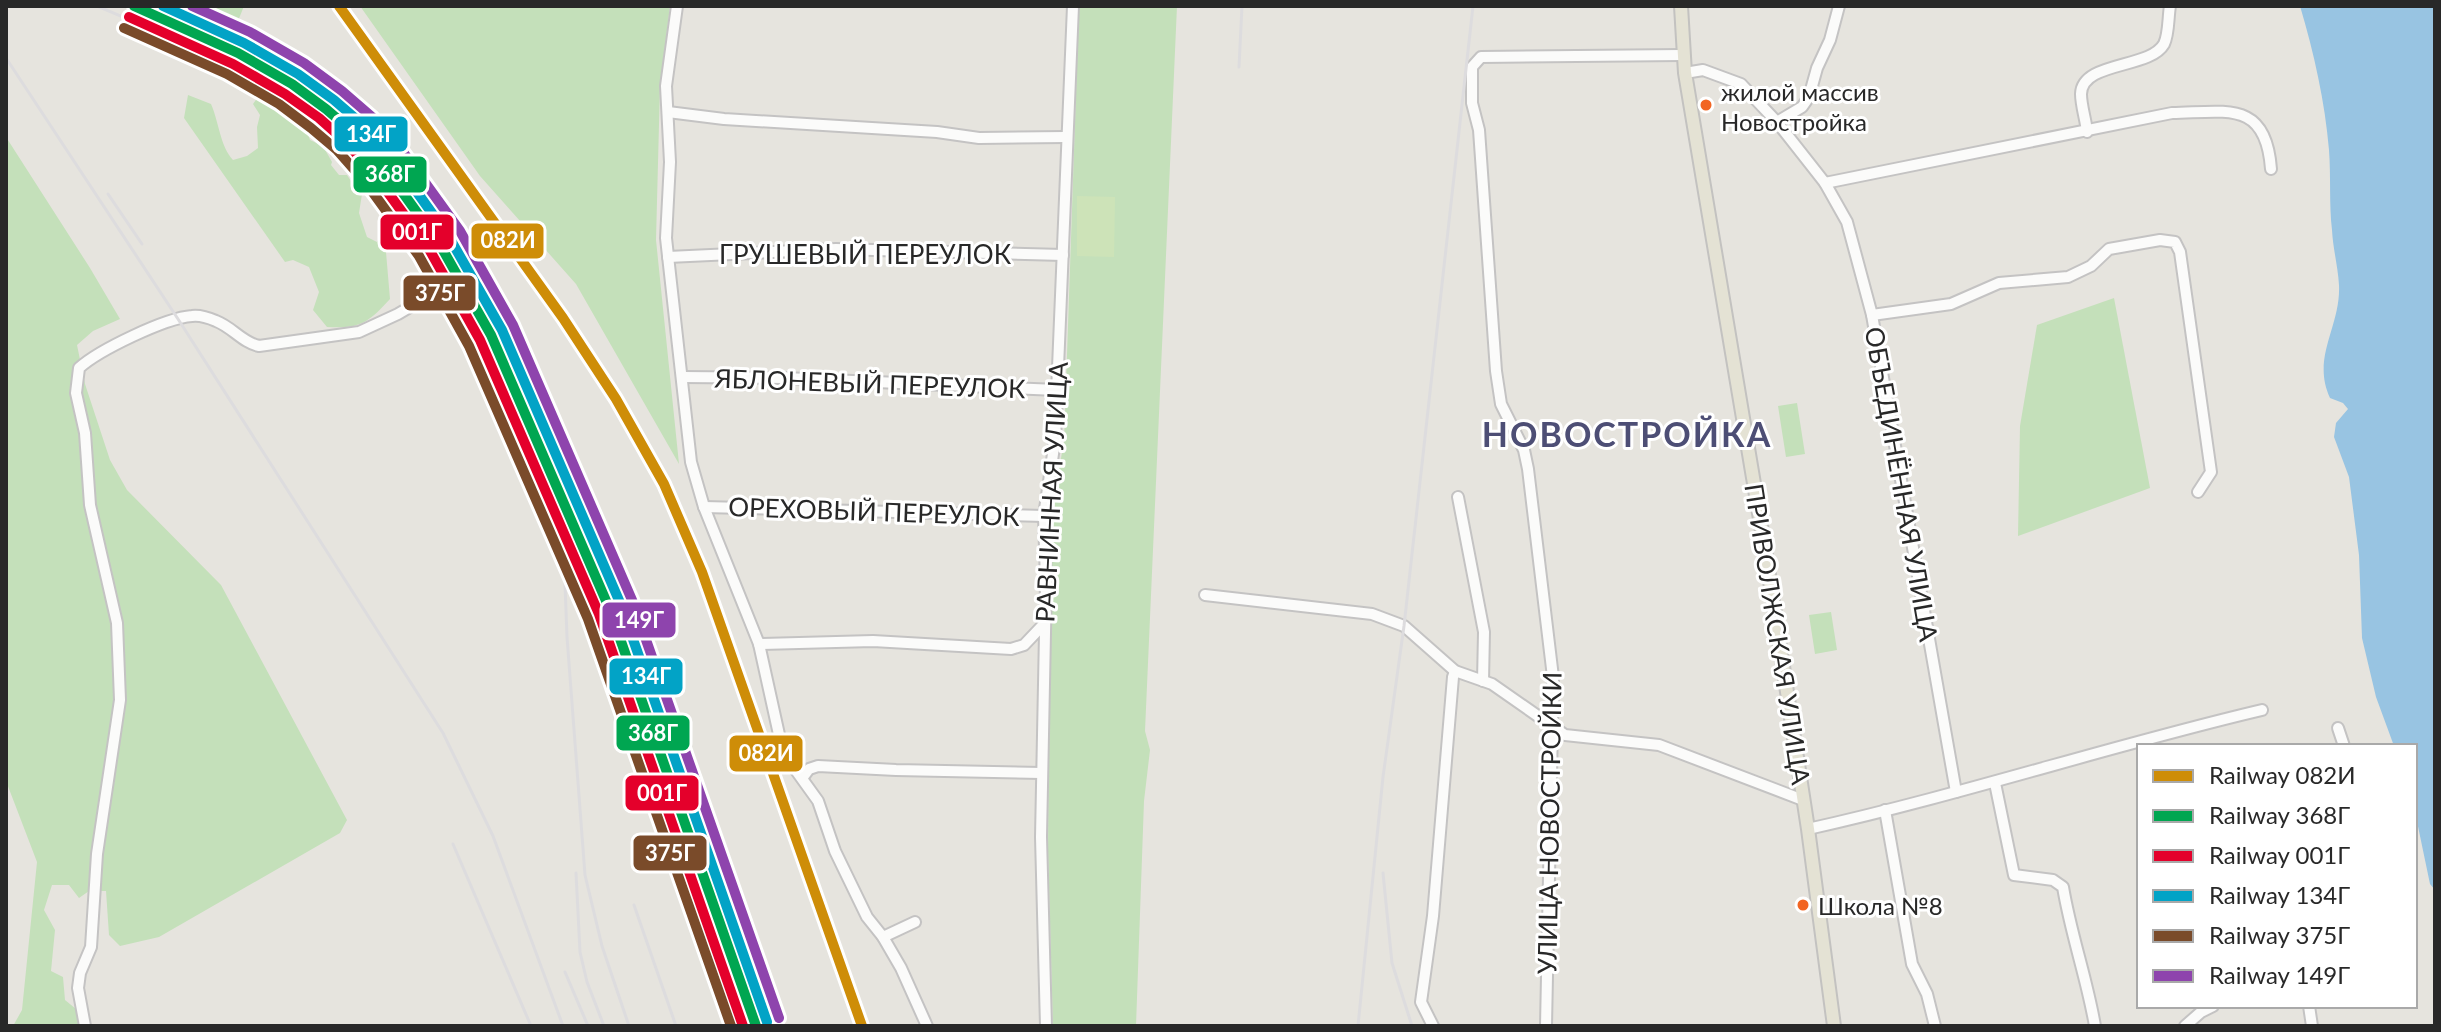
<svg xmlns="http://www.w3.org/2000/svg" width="2441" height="1032" viewBox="0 0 2441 1032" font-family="Lato,sans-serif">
  <rect width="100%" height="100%" fill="#e6e4de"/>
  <g fill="#c4e0ba">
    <polygon points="177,6 244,6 238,21 221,29"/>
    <polygon points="360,6 670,6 660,86 656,240 679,464 576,284 480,176"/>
    <polygon points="1079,6 1177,6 1145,731 1150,750 1144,801 1136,1026 1053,1026 1048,851 1050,517 1064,442"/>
    <path d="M188,95L211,104C219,122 220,146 233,160L247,156L258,148L257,127L260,115L253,104L258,97L307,131L310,140L323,146L332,162L331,165L339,175H347L353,184L354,192L362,194L359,213L367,237L377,242L385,230L391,232L399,247L386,252L390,299C368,323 360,329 327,327L313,310L319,292L309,267L293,260L285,262L184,118Z"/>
    <polygon points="6,137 90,268 120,319 93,331 77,345 85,384 110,460 127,490 221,585 347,820 340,833 159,937 120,946 109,935 106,891 89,891 79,898 69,885 52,885 44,910 55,930 51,971 63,977 65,1000 76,1009 80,1024 75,1026 13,1026 22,1010 37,862 6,781"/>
    <polygon points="2114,298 2150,488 2018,536 2020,426 2037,325"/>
    <polygon points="1797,403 1805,454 1786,457 1778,406"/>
    <polygon points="1831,612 1837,650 1815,654 1809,615"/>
  </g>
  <polygon fill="#cde3b8" points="1077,196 1115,197 1114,257 1077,256"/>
  <path fill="#98c4e2" d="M2300,6H2435V890L2430,884L2415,812V746H2394L2376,697L2362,638L2359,555L2349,477L2334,437L2336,423L2348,409L2343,403L2330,398C2311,357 2341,327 2339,285C2338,267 2333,249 2332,230C2329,204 2331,177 2329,150C2325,102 2314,53 2300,6Z"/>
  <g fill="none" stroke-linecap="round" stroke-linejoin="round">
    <g stroke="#c4c3c3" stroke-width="14">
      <g id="minor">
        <polyline points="677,6 666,86 670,162 666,238 691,462 704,507 759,644 780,739 787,758 818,801 835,851 867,917 883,937 901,968 927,1026"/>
        <polyline points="1685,73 1703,70 1741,84 1777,122 1825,183"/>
        <polyline points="668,112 724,119 937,132 979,138 1066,137"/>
        <polyline points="1777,122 1802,107 1809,97 1817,68 1830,40 1839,6"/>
        <path d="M2087,132C2086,120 2081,106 2081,94C2082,61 2150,69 2164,44C2169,34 2168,17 2170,6"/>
        <polyline points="668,257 836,249 1063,255"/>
        <polyline points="1872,315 1951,304 1999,283 2068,277 2091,266 2109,249 2160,240 2175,242 2180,252 2211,472 2198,492"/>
        <polyline points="683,377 785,378 1057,390"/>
        <polyline points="1458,497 1484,632 1483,681"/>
        <polyline points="704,507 1044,516"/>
        <polyline points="1205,595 1372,614 1404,626 1455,671 1492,684 1565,735 1659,745 1803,800"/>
        <polyline points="759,644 873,641 1011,649 1024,645 1043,625"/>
        <polyline points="2338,728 2344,746"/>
        <polyline points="803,777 809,769 818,766 896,770 1041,773"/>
        <path d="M1995,783L2014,875L2053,880L2063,887C2071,935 2087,979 2095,1026"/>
        <path d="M1956,792L1872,315L1847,222L1825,183L2172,113C2227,112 2266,100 2271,169"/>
        <polyline points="1885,810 1912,964 1927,994 1935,1026"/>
        <path d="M1808,829C1961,795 2109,746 2262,710"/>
        <polyline points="883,937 915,922"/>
        <polyline points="2309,1006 2312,1026"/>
        <path d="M85,1026L78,988L80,973L91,947L97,854L120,700L117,623L90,505L85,433L76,393L79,368C99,350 165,318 192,316C200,315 209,318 216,321C232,327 243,343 259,346L359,332L398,314L425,298"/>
        <polyline points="1046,1026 1041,837 1046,582 1044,516 1055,440 1073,6"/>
        <polyline points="1433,1026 1421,1002 1433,916 1453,677 1455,671"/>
        <polyline points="1546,1026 1553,677 1528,469 1524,450 1501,404 1496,371 1479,130 1472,103 1472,67 1481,57 1682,55"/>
        <polyline points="2185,1026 2201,1012 2213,1006"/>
      </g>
    </g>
    <g stroke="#c3c2c0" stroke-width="16">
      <polyline id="major" points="1681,6 1685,73 1766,555 1808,829 1834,1026"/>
    </g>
    <use href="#minor" stroke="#fbfbfa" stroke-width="10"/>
    <use href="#major" stroke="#e4e2d4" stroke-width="12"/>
    <g stroke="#dddcde" stroke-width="3">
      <path d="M97,6C173,38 251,70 316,122C400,187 456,278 502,373"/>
      <polyline points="6,58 178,319 443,733 493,836 563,1026"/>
      <polyline points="1239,67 1242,6"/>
      <polyline points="108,194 142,244"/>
      <path d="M503,360C533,415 567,468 592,525C664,687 715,859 773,1026"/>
      <polyline points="526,423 557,487"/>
      <polyline points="538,472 556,519 564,558 567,637 585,875 602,946 629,1026"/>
      <polyline points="453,844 531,1026"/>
      <polyline points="576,873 580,952 587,982 604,1026"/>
      <polyline points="1383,873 1392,963 1412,1026"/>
      <polyline points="634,905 676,1026"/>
      <polyline points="565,972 588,1026"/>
      <polyline points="1358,1026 1383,777 1404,626 1473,6"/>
    </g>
    <g stroke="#fff" stroke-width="16">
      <polyline id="rail-1" points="339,6 563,318 616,399 664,484 702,572 862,1026"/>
    </g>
    <g stroke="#fff" stroke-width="16">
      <polyline id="rail-2" points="134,6 238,53 292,84 326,109 354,133 385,168 439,243 491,335 610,610 756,1026"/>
    </g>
    <g stroke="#fff" stroke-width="16">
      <polyline id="rail-3" points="129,17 233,64 285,94 319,118 346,142 376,176 429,249 480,340 599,614 743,1026"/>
    </g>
    <g stroke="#fff" stroke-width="16">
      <polyline id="rail-4" points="163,6 244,43 298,74 334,100 363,125 394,160 449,237 502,330 621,605 767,1022"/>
    </g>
    <g stroke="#fff" stroke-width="16">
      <polyline id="rail-5" points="124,28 227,74 279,104 311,128 337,150 366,183 419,256 469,346 588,619 731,1026"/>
    </g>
    <g stroke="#fff" stroke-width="16">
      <polyline id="rail-6" points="192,6 250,32 304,63 342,91 372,117 403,152 460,231 513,325 632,600 779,1018"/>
    </g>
    <use href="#rail-1" stroke="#ce8d08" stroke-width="10"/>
    <use href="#rail-2" stroke="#00a651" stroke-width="10"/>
    <use href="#rail-3" stroke="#e4002b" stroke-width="10"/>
    <use href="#rail-4" stroke="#02a3c6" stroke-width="10"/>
    <use href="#rail-5" stroke="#7a4b2a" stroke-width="10"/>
    <use href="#rail-6" stroke="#8e44ad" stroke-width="10"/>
  </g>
  <g fill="#f26522" stroke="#fff" stroke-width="3">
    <circle cx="1706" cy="105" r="7"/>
    <circle cx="1803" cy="905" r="7"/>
  </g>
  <g text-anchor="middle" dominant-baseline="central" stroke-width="6" stroke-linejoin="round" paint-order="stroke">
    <g font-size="24" fill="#282828" stroke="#fff" text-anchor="start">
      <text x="1721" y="91">жилой массив<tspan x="1721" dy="30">Новостройка</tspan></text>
      <text x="1818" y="905">Школа №8</text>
    </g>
    <g font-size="26" fill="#282828" stroke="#fff">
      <text x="865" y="254">ГРУШЕВЫЙ ПЕРЕУЛОК</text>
      <text transform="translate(870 383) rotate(2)">ЯБЛОНЕВЫЙ ПЕРЕУЛОК</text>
      <text transform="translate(1902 484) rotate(80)">ОБЪЕДИНЁННАЯ УЛИЦА</text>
      <text transform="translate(1051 492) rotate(-87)">РАВНИННАЯ УЛИЦА</text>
      <text transform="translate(874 511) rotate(2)">ОРЕХОВЫЙ ПЕРЕУЛОК</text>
      <text transform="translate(1778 634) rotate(81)">ПРИВОЛЖСКАЯ УЛИЦА</text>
      <text transform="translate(1549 823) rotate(-89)">УЛИЦА НОВОСТРОЙКИ</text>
    </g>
    <g font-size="34" font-weight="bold" letter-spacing="2" fill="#4d4e75" stroke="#fff">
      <text x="1627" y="433">НОВОСТРОЙКА</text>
    </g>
  </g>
  <g stroke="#fff" stroke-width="3">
    <rect x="333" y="115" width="76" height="38" rx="8" fill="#02a3c6"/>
    <rect x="352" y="155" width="76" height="39" rx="8" fill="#00a651"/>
    <rect x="379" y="213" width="76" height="38" rx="8" fill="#e4002b"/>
    <rect x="470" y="222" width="75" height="38" rx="8" fill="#ce8d08"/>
    <rect x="402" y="274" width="75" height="38" rx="8" fill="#7a4b2a"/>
    <rect x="601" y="601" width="76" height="38" rx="8" fill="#8e44ad"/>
    <rect x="608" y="657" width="76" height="39" rx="8" fill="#02a3c6"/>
    <rect x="615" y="714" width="76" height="38" rx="8" fill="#00a651"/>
    <rect x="728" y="734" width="76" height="39" rx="8" fill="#ce8d08"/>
    <rect x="624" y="774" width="76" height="38" rx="8" fill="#e4002b"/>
    <rect x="632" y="834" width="76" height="38" rx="8" fill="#7a4b2a"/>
  </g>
  <g font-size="22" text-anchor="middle" font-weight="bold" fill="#fff">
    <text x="371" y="142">134Г</text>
    <text x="390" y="182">368Г</text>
    <text x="417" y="240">001Г</text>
    <text x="508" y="248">082И</text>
    <text x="440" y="301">375Г</text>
    <text x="639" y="628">149Г</text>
    <text x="646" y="684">134Г</text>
    <text x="653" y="741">368Г</text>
    <text x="766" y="761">082И</text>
    <text x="662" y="801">001Г</text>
    <text x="670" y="861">375Г</text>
  </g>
  <rect width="2441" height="1032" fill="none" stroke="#282828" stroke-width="16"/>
  <rect x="2137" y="744" width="280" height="264" fill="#ffffff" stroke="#a9a9a9" stroke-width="2"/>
  <rect x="2153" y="770" width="40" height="12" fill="#ce8d08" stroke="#a9a9a9" stroke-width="2"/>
  <text x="2209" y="784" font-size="24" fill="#282828">Railway 082И</text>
  <rect x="2153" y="810" width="40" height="12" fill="#00a651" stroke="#a9a9a9" stroke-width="2"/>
  <text x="2209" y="824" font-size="24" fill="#282828">Railway 368Г</text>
  <rect x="2153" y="850" width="40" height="12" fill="#e4002b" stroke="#a9a9a9" stroke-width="2"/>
  <text x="2209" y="864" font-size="24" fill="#282828">Railway 001Г</text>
  <rect x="2153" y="890" width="40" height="12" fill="#02a3c6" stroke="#a9a9a9" stroke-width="2"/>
  <text x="2209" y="904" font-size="24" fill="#282828">Railway 134Г</text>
  <rect x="2153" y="930" width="40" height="12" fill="#7a4b2a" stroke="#a9a9a9" stroke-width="2"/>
  <text x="2209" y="944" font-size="24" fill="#282828">Railway 375Г</text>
  <rect x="2153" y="970" width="40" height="12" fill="#8e44ad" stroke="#a9a9a9" stroke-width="2"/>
  <text x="2209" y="984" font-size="24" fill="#282828">Railway 149Г</text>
</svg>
